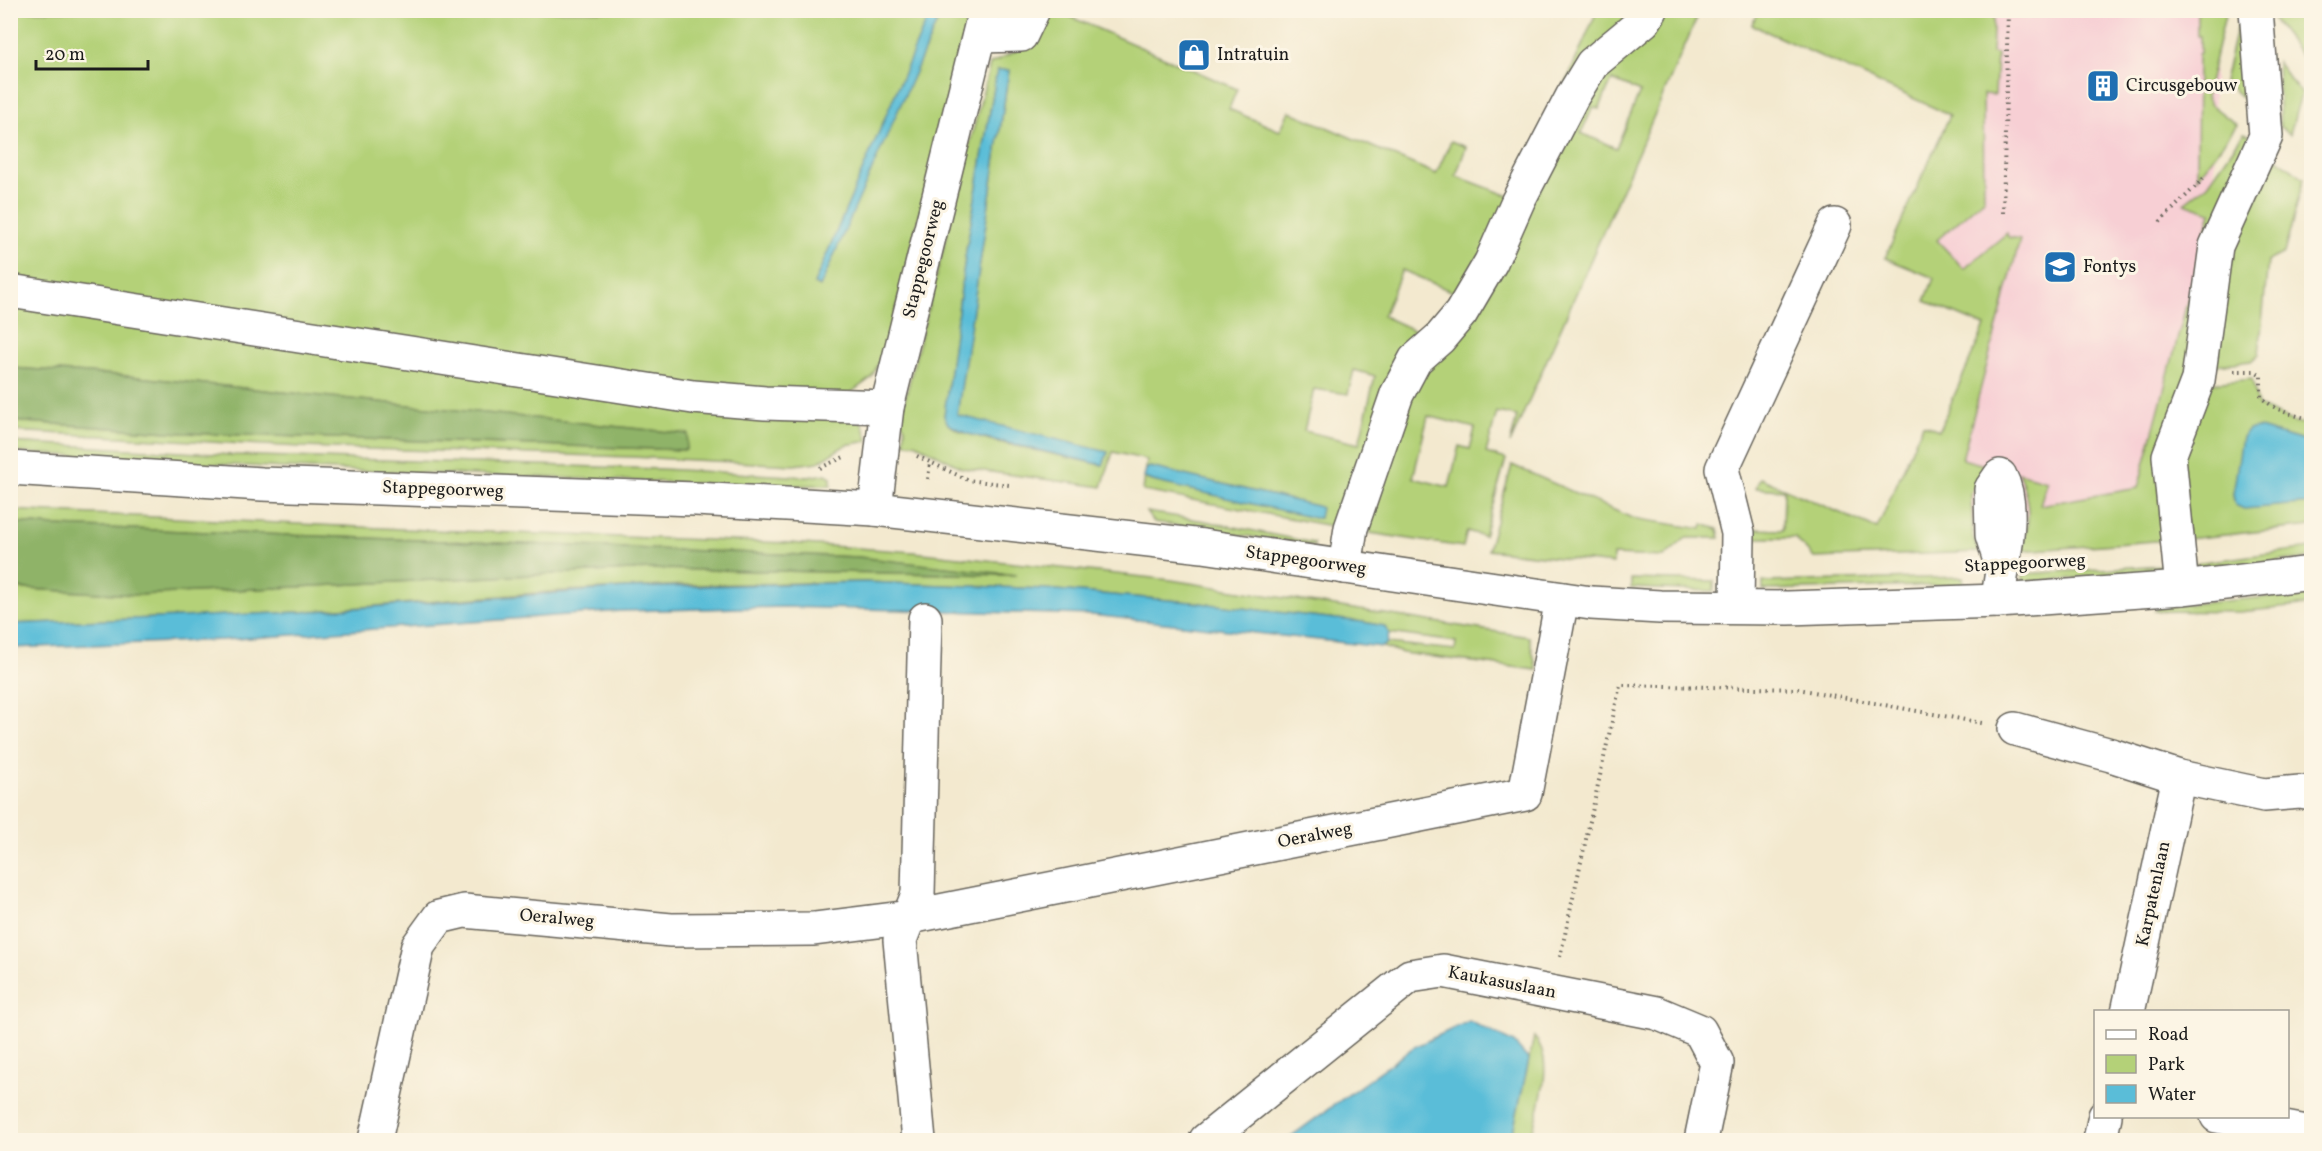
<svg xmlns="http://www.w3.org/2000/svg" width="2322" height="1151" viewBox="0 0 2322 1151" font-family="Vollkorn,serif">
  <rect width="100%" height="100%" fill="#fcf5e5"/>
  <filter id="ink" filterUnits="userSpaceOnUse"><feTurbulence type="fractalNoise" baseFrequency=".0167" numOctaves="2"/><feDisplacementMap in="SourceGraphic" scale="12" xChannelSelector="R" yChannelSelector="G"/><feConvolveMatrix kernelMatrix="1 2 1 2 8 2 1 2 1" color-interpolation-filters="sRGB"/></filter>
  <filter id="wash" filterUnits="userSpaceOnUse"><feTurbulence type="fractalNoise" baseFrequency=".008" numOctaves="4" result="noise"/><feDisplacementMap in="SourceGraphic" scale="24" xChannelSelector="R" yChannelSelector="G"/><feGaussianBlur stdDeviation="1.35" result="paint"/><feColorMatrix in="noise" values="0 0 0 0 0 0 0 0 0 0 0 0 0 0 0 0 0 1.4 0 .05"/><feComposite in="paint" operator="in"/></filter>
  <g filter="url(#wash)">
    <rect width="100%" height="100%" fill="#f3e9cf"/>
    <polygon fill="#f7cfd4" points="1805,11 2213,11 2215,221 2150,502 2069,513 1963,521 1940,448 1987,323 1938,277 1892,258 1956,113"/>
    <g fill="#b4d178" stroke="#68764a" stroke-width="1.5" fill-rule="evenodd">
      <path d="M11,11H931L814,284L819,287L942,11H970L886,349L871,378L849,394C853,406 868,431 868,441L846,445L818,462L794,465L632,457L301,447L11,431L10,421L184,433L685,450L687,434L118,375L11,368Z"/>
      <path d="M1003,11H1057L1237,89L1229,109L1280,131L1289,111L1436,174L1451,141L1466,147L1456,176L1512,197L1531,163L1597,11H1700L1510,444L1517,416L1497,412L1486,453L1506,459L1484,536L1467,531L1463,547L1370,533V511L1337,527L1143,491L1147,460L1113,452L1102,487L962,468L915,443H904L905,428L900,419L990,64L1016,51L1001,21ZM997,70L1009,71L957,415L1103,465L997,442L959,431L948,424L944,416L966,251ZM1612,80L1640,92L1616,148L1581,133L1593,107L1599,109ZM1402,270L1453,292L1433,339L1383,316ZM1354,370L1375,376L1359,444L1304,431L1314,389L1348,394ZM1428,416L1475,428L1470,449L1459,446L1449,487L1413,478ZM1150,467L1317,506L1319,518L1148,480Z"/>
      <polygon points="1758,11 1994,11 1992,53 1997,54 1995,95 1983,94 1984,199 1937,240 1964,269 2007,233 2008,237 2020,239 1962,459 1988,466 1972,491 1971,497 1973,538 1979,552 1814,558 1795,538 1755,538 1755,529 1783,530 1784,490 1756,488 1760,478 1877,529 1923,424 1939,430 1985,326 1925,301 1934,278 1885,258 1950,115 1752,25"/>
      <polygon points="2197,11 2226,11 2206,96 2210,104 2237,125 2197,178 2198,54 2200,53 2200,36 2197,36"/>
      <polygon points="2267,11 2296,11 2306,23 2311,11 2310,64 2307,63"/>
      <polygon points="2241,18 2248,103 2224,81 2238,21"/>
      <polygon points="2277,62 2301,94 2290,134 2280,127"/>
      <path d="M2244,133L2252,136L2168,540L2022,551C2022,543 2025,539 2026,532C2031,511 2027,492 2018,473L2047,481L2040,505L2138,488L2211,212L2184,203L2208,184Z"/>
      <polygon points="2274,156 2304,178 2284,253 2268,261 2259,354 2251,361 2215,365 2229,248"/>
      <polygon points="2252,379 2258,406 2294,422 2311,425 2311,443 2259,428 2245,433 2233,495 2235,504 2311,503 2311,526 2187,539 2180,453 2212,383"/>
      <polygon points="10,442 233,455 660,469 808,477 826,474 831,477 831,485 775,486 283,468 11,452"/>
      <polygon points="1512,465 1632,518 1702,529 1703,524 1718,529 1720,538 1686,538 1664,557 1613,555 1613,564 1488,550"/>
      <polygon points="10,510 401,529 789,543 913,552 1171,580 1529,637 1537,670 1403,653 1382,647 1387,643 1455,650 1456,642 1389,633 1384,626 1363,622 1191,602 1045,589 864,582 686,585 561,591 302,612 11,624 10,588 137,595 651,569 1009,575 858,557 54,526 11,522"/>
      <polygon points="1147,512 1205,521 1314,543 1314,546 1154,522"/>
      <polygon points="2311,548 2311,558 2196,570 2196,563"/>
      <polygon points="2164,565 2164,572 2023,582 2023,574"/>
      <polygon points="1963,577 1963,585 1763,590 1763,582"/>
      <polygon points="1631,579 1714,581 1714,591 1631,588"/>
      <polygon points="2301,594 2311,594 2311,605 2239,612 2155,611 2158,607"/>
      <path d="M1534,1037C1557,1061 1537,1111 1530,1140H1511Z"/>
    </g>
    <g fill="#8fb368" stroke="#566842" stroke-width="1.5">
      <polygon points="11,368 118,375 688,434 686,450 184,433 11,421"/>
      <polygon points="10,522 54,526 858,557 1017,575 651,569 137,595 11,588"/>
    </g>
    <g fill="#5abdd8" stroke="#3b6c7a" stroke-width="1.5">
      <polygon points="931,10 942,11 820,287 814,284"/>
      <polygon points="997,70 1009,70 957,415 1108,452 1103,465 968,434 948,424 944,416 966,251"/>
      <polygon points="2259,428 2311,443 2311,503 2244,509 2235,505 2233,495 2242,437 2249,429"/>
      <polygon points="1150,467 1317,506 1321,508 1319,518 1314,518 1156,482 1144,478 1146,469"/>
      <polygon points="864,582 1045,589 1191,602 1363,622 1384,626 1389,633 1387,643 1382,647 1092,615 784,607 622,611 223,640 11,648 10,624 302,612 625,588"/>
      <polygon points="1469,1021 1514,1043 1529,1060 1511,1140 1286,1140 1414,1047"/>
    </g>
  </g>
  <g filter="url(#ink)">
    <g fill="none" stroke-linecap="round" stroke-linejoin="round">
      <g stroke="#67645b" stroke-width="36">
        <g id="minor">
          <polyline points="979,36 1021,35 1033,10"/>
          <polyline points="10,291 693,397 765,403 887,407"/>
          <polyline points="10,468 262,484 695,499 875,509 1203,546 1591,603 1660,607 1788,608 1998,601 2182,588 2312,573"/>
          <polyline points="875,509 887,407 985,10"/>
          <polyline points="1345,567 1351,528 1397,394 1415,360 1440,338 1461,313 1491,262 1518,201 1572,97 1592,64 1644,21 1651,10"/>
          <polyline points="2182,588 2169,456 2198,380 2216,246 2266,136 2256,10"/>
          <path d="M1998,601C2001,564 2018,509 2000,476L1991,489L1992,535L2001,564"/>
          <polyline points="1737,607 1738,533 1722,469 1835,225"/>
          <polyline points="2015,729 2111,755 2179,777 2264,795 2300,792 2312,794"/>
          <polyline points="2128,1012 2179,777"/>
          <polyline points="2217,1116 2312,1133"/>
          <polyline points="375,1140 418,946 439,917 464,911 671,930 814,929 910,917 1525,794 1562,599"/>
          <polyline points="919,1140 900,940 918,894 925,619"/>
          <polyline points="1206,1140 1410,976 1443,971 1657,1013 1700,1031 1717,1063 1701,1140"/>
          <polyline points="2100,1140 2105,1116"/>
        </g>
      </g>
      <g stroke="#67645b" stroke-width="4" stroke-dasharray="1.5 4.5" stroke-linecap="butt">
        <polyline points="2003,213 2008,10"/>
        <polyline points="2160,222 2206,176"/>
        <path d="M2234,371H2255L2261,375V397C2276,411 2291,415 2312,419"/>
        <polyline points="917,456 968,480 1009,485"/>
        <polyline points="820,468 846,456"/>
        <polyline points="928,479 930,463"/>
        <polyline points="1560,957 1620,685 1798,689 1982,723"/>
      </g>
      <use href="#minor" stroke="#fff" stroke-width="33"/>
    </g>
  </g>
  <defs>
    <g id="shop-square" transform="scale(1.725)"><rect x="-9" y="-9" width="18" height="18" rx="4" fill="#1f6fb2" stroke="#fcf5e5"/><path d="M-5-2.5h2.3a2.7 3.5 0 0 1 5.4 0H5L5.5 6h-11ZM-1.5-2.5h3a1.5 2.3 0 0 0-3 0Z" fill="#fff"/></g>
    <g id="building-square" transform="scale(1.725)"><rect x="-9" y="-9" width="18" height="18" rx="4" fill="#1f6fb2" stroke="#fcf5e5"/><path d="M-4-6H4V6H1V3H-1V6H-4ZM-2.5-4.3h1.7v1.8h-1.7ZM.8-4.3h1.7v1.8H.8ZM-2.5-1h1.7V.8h-1.7ZM.8-1h1.7V.8H.8Z" fill="#fff"/></g>
    <g id="university-square" transform="scale(1.725)"><rect x="-9" y="-9" width="18" height="18" rx="4" fill="#1f6fb2" stroke="#fcf5e5"/><path d="M0-5L7-2L0 1L-7-2ZM-4 1L0 2.5L4 1V4Q0 6-4 4Z" fill="#fff"/></g>
  </defs>
  <g fill-rule="evenodd">
    <use href="#shop-square" x="1194" y="55"/>
    <use href="#building-square" x="2103" y="86"/>
    <use href="#university-square" x="2060" y="267"/>
  </g>
  <g text-anchor="middle" dominant-baseline="central" stroke-width="6" stroke-linejoin="round" paint-order="stroke">
    <g font-size="18" fill="#1c1c1c" stroke="#fcf5e5" text-anchor="start">
      <text x="1217" y="55">Intratuin</text>
      <text x="2126" y="86">Circusgebouw</text>
      <text x="2083" y="267">Fontys</text>
    </g>
    <g font-size="18" fill="#1c1c1c" stroke="#fcf5e5">
      <text transform="translate(924 259) rotate(-76)">Stappegoorweg</text>
      <text transform="translate(443 490) rotate(2)">Stappegoorweg</text>
      <text transform="translate(1306 561) rotate(8)">Stappegoorweg</text>
      <text transform="translate(2025 564) rotate(-3)">Stappegoorweg</text>
      <text transform="translate(1315 836) rotate(-11)">Oeralweg</text>
      <text transform="translate(2154 894) rotate(-78)">Karpatenlaan</text>
      <text transform="translate(557 919) rotate(5)">Oeralweg</text>
      <text transform="translate(1502 983) rotate(11)">Kaukasuslaan</text>
    </g>
  </g>
  <rect width="2322" height="1151" fill="none" stroke="#fcf5e5" stroke-width="36"/>
  <rect x="2094" y="1010" width="195" height="108" fill="#fcf5e5" stroke="#a29e95" stroke-width="1.5"/>
  <rect x="2106" y="1030" width="30" height="9" fill="#ffffff" stroke="#a29e95" stroke-width="1.5"/>
  <text x="2148" y="1040" font-size="18" fill="#1c1c1c">Road</text>
  <rect x="2106" y="1055" width="30" height="18" fill="#b4d178" stroke="#a29e95" stroke-width="1.5"/>
  <text x="2148" y="1070" font-size="18" fill="#1c1c1c">Park</text>
  <rect x="2106" y="1085" width="30" height="18" fill="#5abdd8" stroke="#a29e95" stroke-width="1.5"/>
  <text x="2148" y="1100" font-size="18" fill="#1c1c1c">Water</text>
  <path d="M36 60v9h112v-9" fill="none" stroke="#1c1c1c" stroke-width="3"/>
  <text x="45" y="60" font-size="18" fill="#1c1c1c" stroke="#fcf5e5" stroke-width="4.5" paint-order="stroke">20 m</text>
</svg>
